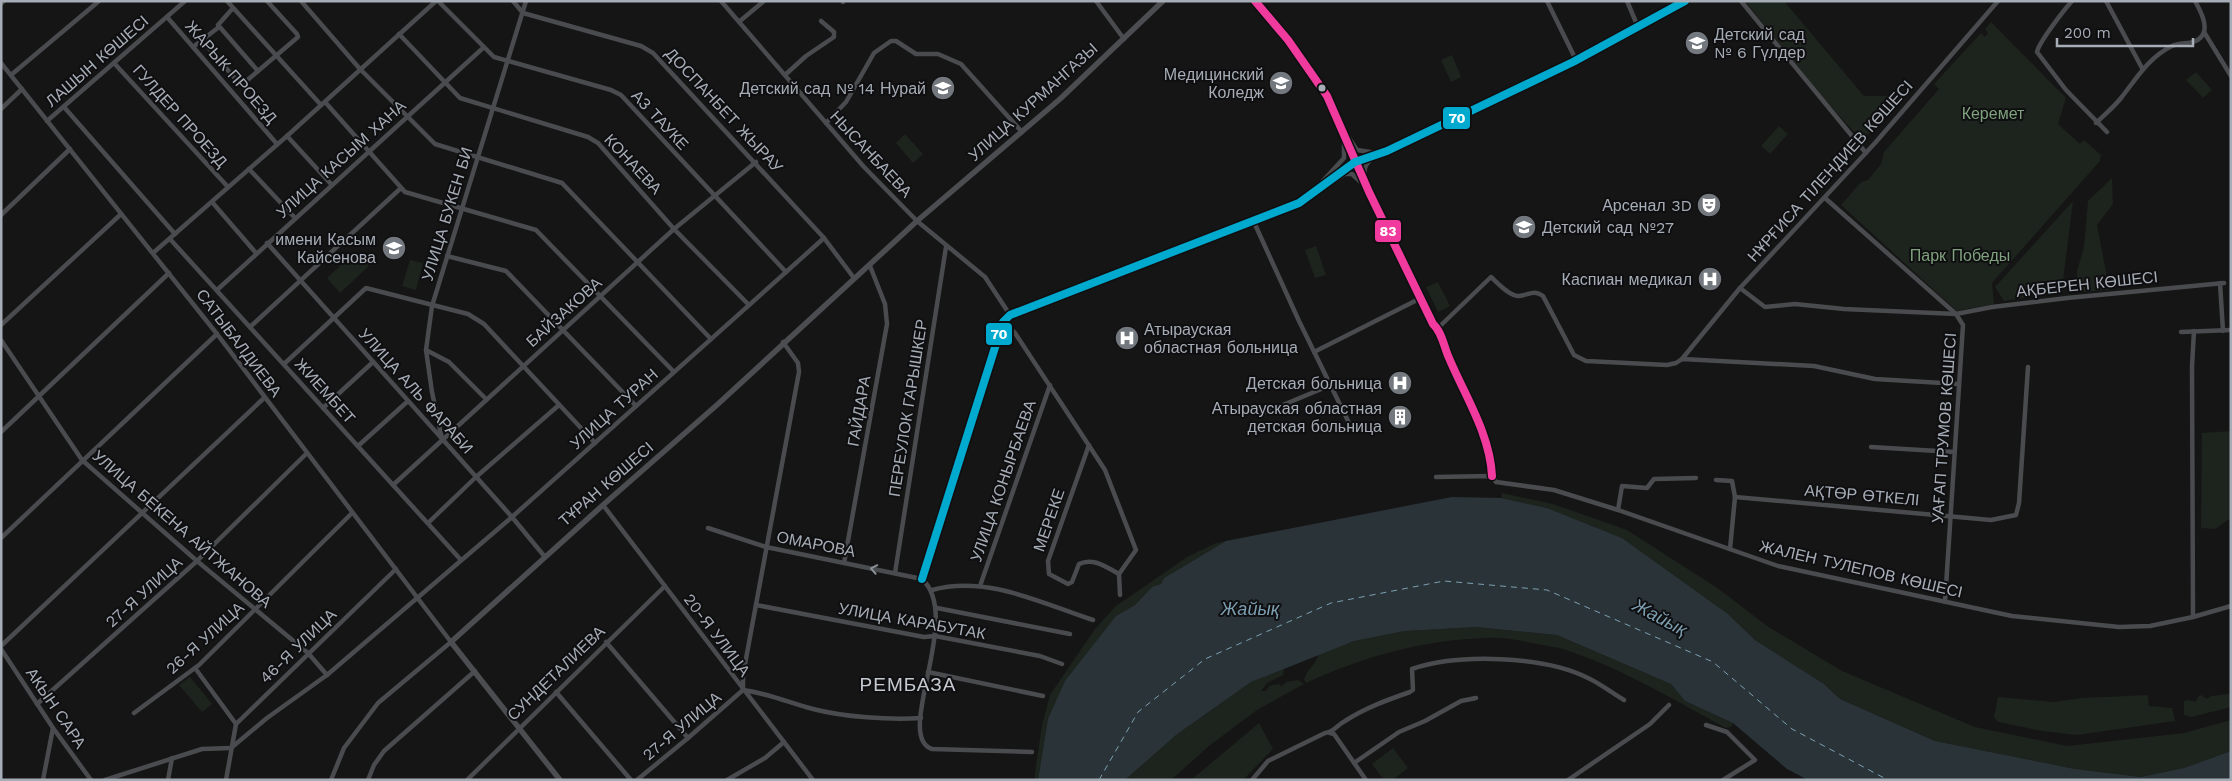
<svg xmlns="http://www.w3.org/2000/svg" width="2232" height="781" viewBox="0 0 2232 781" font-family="'Work Sans',sans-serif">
  <rect width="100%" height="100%" fill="#151515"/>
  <g fill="#1d231d">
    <polygon points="1745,1 1784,1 1864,96 1890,96 1896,102 1863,140 1855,133 1824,99"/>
    <polygon points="1991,22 2066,98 2058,124 2080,144 2084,140 2101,155 2100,161 1992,283 1994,304 1957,311 1841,205 1861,182 1868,180 1881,164 1884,152 1939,89 1934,84 1981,33 1985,37 1988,33 1985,29"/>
    <polygon points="1452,55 1461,77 1451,82 1441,60"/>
    <polygon points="2196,72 2212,90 2203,98 2186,80"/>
    <polygon points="1779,126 1788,134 1770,154 1761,146"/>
    <polygon points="905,134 923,154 913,163 896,143"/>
    <polygon points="2112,178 2113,204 2097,225 2109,287 2109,290 2077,292 2077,271 2084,247 2088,201"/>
    <polygon points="2073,201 2063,281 2051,293 2004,301 1995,287"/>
    <polygon points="1316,246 1326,275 1315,278 1305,250"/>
    <polygon points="355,252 369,266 340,293 327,278"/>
    <polygon points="410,260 423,263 416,290 402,286"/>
    <polygon points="1438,282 1450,306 1438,312 1426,287"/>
    <polygon points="2231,431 2231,518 2215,529 2201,528 2202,433"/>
    <polygon points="1502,493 1553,504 1627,530 1719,589 1767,626 1842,671 1975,727 2067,746 2184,733 2231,720 2231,751 2184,768 2141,777 2075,769 1935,741 1840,699 1824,684 1755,640 1728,614 1622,538 1547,508 1501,498"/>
    <polygon points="1226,541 1164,578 1161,584 1152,587 1135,605 1116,616 1048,719 1038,780 1034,780 1042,725 1050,695 1095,629 1116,606 1187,557 1216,543"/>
    <path d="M1476,627L1557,635L1671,684L1685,701L1733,723L1731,727L1726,728C1674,700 1623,669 1566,650C1557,647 1547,646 1537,644C1521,641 1505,637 1488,638C1426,639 1362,657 1306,683L1304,680C1306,669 1316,666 1319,653L1354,641L1405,631Z"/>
    <polygon points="1284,668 1283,675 1267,683 1261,691 1266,691 1269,686 1278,684 1282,686 1286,682 1298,680 1304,684 1257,710 1209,746 1171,780 1125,780 1176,735 1251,682"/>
    <polygon points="190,677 212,704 202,712 179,685"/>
    <polygon points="2231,691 2231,707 2191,717 2184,715 2184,701 2189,700 2196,702 2198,697 2201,695 2207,699 2211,696 2229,694"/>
    <polygon points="2148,695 2149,706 2172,708 2175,721 2077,735 2042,731 1998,722 1994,717 1998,697 2054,702 2082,698"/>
    <polygon points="1259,723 1273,749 1243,780 1191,780"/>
    <polygon points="1393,748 1408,768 1393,780 1384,780 1372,764"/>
  </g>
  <polygon fill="#2a3438" points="1452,497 1501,498 1547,508 1622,538 1728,614 1755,640 1824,684 1840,699 1935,741 2075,769 2141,777 2184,768 2231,751 2231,780 1808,780 1787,769 1733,723 1685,701 1671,684 1557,635 1476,627 1405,631 1354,641 1251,682 1176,735 1125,780 1038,780 1048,719 1065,681 1116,616 1135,605 1152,587 1161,584 1164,578 1226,541"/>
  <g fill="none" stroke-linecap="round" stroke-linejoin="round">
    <polyline stroke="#7c9fb1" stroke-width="1" stroke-dasharray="6 5" stroke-linecap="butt" points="1099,780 1138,712 1205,659 1331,603 1444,581 1547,590 1713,662 1792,729 1888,780"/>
    <g stroke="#494b4e" stroke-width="4.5">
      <polyline points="227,1 321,105"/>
      <polyline points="301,1 360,69 435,144 562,183 711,339"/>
      <polyline points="438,1 494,57 611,90 621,95 786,272"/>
      <polyline points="513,1 523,13 641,46 653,53 824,238 854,278"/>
      <polyline points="721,1 864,167 917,221 985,277 1010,315"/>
      <polyline points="843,1 843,2"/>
      <polyline points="1096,1 1124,39"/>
      <path d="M1255,1L1288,40L1327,96L1369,192L1433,324C1442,332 1444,347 1449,358C1465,396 1490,434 1492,476"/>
      <polyline points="1547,1 1576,60"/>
      <polyline points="1627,1 1638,27"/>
      <polyline points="1741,1 1866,153"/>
      <path d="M2072,1C2064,10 2039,42 2037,52L2066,90L2107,132"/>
      <polyline points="2106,1 2142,68"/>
      <polyline points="1,4 4,1"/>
      <polyline points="233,8 218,25 258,71 298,37 297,34 267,1"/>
      <polyline points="167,17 277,144"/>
      <polyline points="740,21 764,1"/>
      <polyline points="2204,32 2231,76"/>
      <polyline points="399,34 460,98 588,137 598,143 674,229 749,305"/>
      <polyline points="206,45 239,83 244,83 258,71"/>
      <polyline points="193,47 219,27"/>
      <polyline points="1,63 217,334 451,642 378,703 344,748 331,780"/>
      <polyline points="114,63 228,187"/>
      <polyline points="11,75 99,1"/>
      <polyline points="785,75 806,56 834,37 834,32 821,21"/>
      <polyline points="325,102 405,192 536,230 674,372"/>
      <polyline points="64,107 175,234"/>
      <polyline points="1,109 22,89"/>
      <polyline points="47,121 185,1"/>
      <polyline points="826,123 846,102 874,53 891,41 896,41 916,54 938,54 961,64 1022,132"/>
      <path d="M2096,123C2104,115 2114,107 2121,98C2136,79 2149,57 2172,46C2181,41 2194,46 2201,37C2210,28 2200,10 2195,1"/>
      <polyline points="1347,135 1357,150 1376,153"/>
      <polyline points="287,136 331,184"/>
      <polyline points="249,169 295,218"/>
      <path d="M1365,179C1363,167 1366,163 1375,157"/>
      <polyline points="1336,180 1345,174 1352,174 1363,184"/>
      <polyline points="1318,189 1321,183 1344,158 1344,134"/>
      <polyline points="1825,198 1956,314 1963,325 1945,602"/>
      <polyline points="212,202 256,253"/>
      <polyline points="1,215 70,149"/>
      <polyline points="1253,220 1299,321 1352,429"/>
      <polyline points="170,239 461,560"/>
      <polyline points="267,243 512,517 545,557"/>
      <polyline points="153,253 287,136 436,1"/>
      <polyline points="447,256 506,271 636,406"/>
      <polyline points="2220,283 2223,331"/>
      <polyline points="1740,288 1765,307 1795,304 1844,309 1956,314 1992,307 2067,298 2224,283"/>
      <polyline points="217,290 483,48"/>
      <polyline points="1003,322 1015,333 1105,470 1136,550 1119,574 1120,595"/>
      <polyline points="1,325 120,215"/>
      <polyline points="250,327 401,188"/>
      <path d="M1438,328L1491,277C1498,283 1509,296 1519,296C1529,295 1534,289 1543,296L1574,355L1586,361L1667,365L1676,363L1682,359L1814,366L1875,379L1959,384"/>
      <polyline points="2181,332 2231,330"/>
      <polyline points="1,340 82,460 197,561 308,653 327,675"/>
      <polyline points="426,350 449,362 486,399"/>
      <polyline points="1314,352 1421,298"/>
      <polyline points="1682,359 1740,288 1875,143 1998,1"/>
      <polyline points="284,364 366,288 468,314 484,324 595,443"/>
      <polyline points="323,408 373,362"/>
      <polyline points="1266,412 1331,385"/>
      <polyline points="1,432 169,273"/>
      <polyline points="442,439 432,392 426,350 432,306 526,1"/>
      <path d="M1089,445L1048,561L1049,574L1068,584L1072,582L1079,564C1093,557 1106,567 1119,574"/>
      <polyline points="358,446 408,401"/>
      <polyline points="1871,447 1954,452"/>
      <polyline points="1436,477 1492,476 1496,482 1554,490 1618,510 1778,566 2012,616 2119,627 2150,626 2193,617 2231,606"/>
      <polyline points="1716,480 1732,481 1735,497 1730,549"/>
      <polyline points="393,485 674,229 756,162"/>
      <polyline points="1735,497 1991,520 2016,515 2019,503 2028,367"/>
      <polyline points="603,505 813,780"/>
      <polyline points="1618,510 1622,486 1647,488 1654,479 1696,478"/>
      <polyline points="428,523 476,477 559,405"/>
      <path d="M708,528L766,547L922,579C964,617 893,736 932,749L1032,752"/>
      <polyline points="1,538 217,334"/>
      <polyline points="844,563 887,324 885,304 870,266"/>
      <polyline points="895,573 946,247"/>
      <polyline points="922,579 1003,322 1010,315 1299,203 1355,162 1387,151 1573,62 1685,1"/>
      <polyline points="980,586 1050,385"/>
      <path d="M932,590C987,575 1041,603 1093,620"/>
      <polyline points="756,605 924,637 935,636 1040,656 1062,664"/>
      <polyline points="937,608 1070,634"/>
      <polyline points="2193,617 2192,366 2194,331"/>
      <polyline points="606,642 688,738"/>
      <polyline points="1,646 264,398"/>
      <polyline points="1,649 53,728 91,780"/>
      <polyline points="195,668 236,724"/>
      <polyline points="928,672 1043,696"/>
      <polyline points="743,690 743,675 799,372 798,363 783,342"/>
      <path d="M743,690C767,693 790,703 813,709C844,717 889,720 921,718"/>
      <polyline points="556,692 631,780"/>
      <polyline points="37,704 197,561 307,453"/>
      <polyline points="134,713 199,665 352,513"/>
      <polyline points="1706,725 1727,732 1755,760 1723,780"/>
      <polyline points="1330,733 1334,734 1366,780"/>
      <polyline points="231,748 267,718 327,675 512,517 824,238"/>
      <polyline points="1354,763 1399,732 1425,721 1461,701 1476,698"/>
      <polyline points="43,780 53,728"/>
      <polyline points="105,780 202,749 231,748"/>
      <polyline points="168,780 172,758"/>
      <polyline points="226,780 236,724 396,569"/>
      <polyline points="368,780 374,765 384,751 475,671"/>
      <polyline points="467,780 665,586"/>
      <polyline points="637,780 688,738 743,690"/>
      <polyline points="727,780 765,758 784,742"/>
      <path d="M1252,780L1268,761L1325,733C1334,732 1337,725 1345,721C1365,708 1387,700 1410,692L1413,690L1412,669C1459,653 1544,656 1588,678C1601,684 1612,693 1624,700"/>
      <polyline points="1568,780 1650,724 1669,705"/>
    </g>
    <polyline stroke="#4b4d50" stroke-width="5.5" points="560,780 451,642 603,505 718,404 917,221 1060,99 1163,1"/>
    <g stroke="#0f0f11" stroke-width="11">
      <path id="bus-1" d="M1255,1L1288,40L1327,96L1369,192L1433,324C1442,332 1444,347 1449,358C1465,396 1490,434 1492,476"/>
    </g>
    <g stroke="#0f0f11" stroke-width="11">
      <polyline id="bus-2" points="922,579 1003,322 1010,315 1299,203 1355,162 1387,151 1573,62 1685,1"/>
    </g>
    <use href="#bus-1" stroke="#f13a9d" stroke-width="8"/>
    <use href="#bus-2" stroke="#00a9ce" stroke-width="8"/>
  </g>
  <defs><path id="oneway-chevron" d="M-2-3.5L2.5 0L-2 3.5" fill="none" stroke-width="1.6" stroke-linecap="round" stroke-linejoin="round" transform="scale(1.25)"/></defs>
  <use stroke="#8a9097" href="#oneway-chevron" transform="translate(874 569) rotate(-169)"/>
  <defs>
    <g id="school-disc" transform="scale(1.25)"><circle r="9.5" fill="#73787e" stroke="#0f0f11"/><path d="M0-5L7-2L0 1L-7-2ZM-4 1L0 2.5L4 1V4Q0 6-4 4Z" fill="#fff"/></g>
    <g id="university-disc" transform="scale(1.25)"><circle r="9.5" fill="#73787e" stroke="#0f0f11"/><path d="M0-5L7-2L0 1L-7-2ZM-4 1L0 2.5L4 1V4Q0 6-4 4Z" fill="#fff"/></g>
    <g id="theatre-disc" transform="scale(1.25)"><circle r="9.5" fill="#73787e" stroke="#0f0f11"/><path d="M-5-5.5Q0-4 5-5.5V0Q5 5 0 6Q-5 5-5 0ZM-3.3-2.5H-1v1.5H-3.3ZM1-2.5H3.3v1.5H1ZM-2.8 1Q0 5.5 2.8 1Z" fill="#fff"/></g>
    <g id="hospital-disc" transform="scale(1.25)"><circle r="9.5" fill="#73787e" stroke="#0f0f11"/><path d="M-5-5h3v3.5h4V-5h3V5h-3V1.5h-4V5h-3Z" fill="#fff"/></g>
    <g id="building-disc" transform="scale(1.25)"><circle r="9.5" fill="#73787e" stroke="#0f0f11"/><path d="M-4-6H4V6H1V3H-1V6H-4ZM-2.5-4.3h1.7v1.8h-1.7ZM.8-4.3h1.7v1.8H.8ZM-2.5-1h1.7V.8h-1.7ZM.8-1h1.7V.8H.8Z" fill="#fff"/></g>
  </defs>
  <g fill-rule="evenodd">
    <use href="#school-disc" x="1697" y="43"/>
    <use href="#university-disc" x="1281" y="83"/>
    <use href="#school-disc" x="943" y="88"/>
    <use href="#theatre-disc" x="1709" y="205"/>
    <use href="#school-disc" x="1524" y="227"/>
    <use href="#school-disc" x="394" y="248"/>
    <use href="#hospital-disc" x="1710" y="279"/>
    <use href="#hospital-disc" x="1127" y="338"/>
    <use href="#hospital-disc" x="1400" y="383"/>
    <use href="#building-disc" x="1400" y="417"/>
  </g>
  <circle fill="#a6adb6" stroke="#0f0f11" stroke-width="2" cx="1322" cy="88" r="4.5"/>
  <g text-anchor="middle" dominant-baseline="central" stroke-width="4" stroke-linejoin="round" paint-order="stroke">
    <g font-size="16" fill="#a6adb6" stroke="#0f0f11" text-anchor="end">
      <text x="1714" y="34" text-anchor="start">Детский сад<tspan x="1714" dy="18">№ 6 Гүлдер</tspan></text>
      <text x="1264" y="74">Медицинский<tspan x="1264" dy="18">Коледж</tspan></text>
      <text x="926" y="88">Детский сад № 14 Нурай</text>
      <text x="1692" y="205">Арсенал 3D</text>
      <text x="1542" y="227" text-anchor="start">Детский сад №27</text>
      <text x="376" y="239">имени Касым<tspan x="376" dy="18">Кайсенова</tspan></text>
      <text x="1692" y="279">Каспиан медикал</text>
      <text x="1144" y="329" text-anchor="start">Атырауская<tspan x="1144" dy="18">областная больница</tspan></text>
      <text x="1382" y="383">Детская больница</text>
      <text x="1382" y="408">Атырауская областная<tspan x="1382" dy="18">детская больница</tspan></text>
    </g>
    <g font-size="16" fill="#a6adb6" stroke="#0f0f11">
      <text transform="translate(97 61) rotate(-41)">ЛАШЫН КӨШЕСІ</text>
      <text transform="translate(231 72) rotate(49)">ЖАРЫК ПРОЕЗД</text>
      <text transform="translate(1033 102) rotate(-42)">УЛИЦА КУРМАНГАЗЫ</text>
      <text transform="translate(724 110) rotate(47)">ДОСПАНБЕТ ЖЫРАУ</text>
      <text transform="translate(180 116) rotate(48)">ГУЛДЕР ПРОЕЗД</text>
      <text transform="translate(660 120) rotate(47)">АЗ ТАУКЕ</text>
      <text transform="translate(871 154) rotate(47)">НЫСАНБАЕВА</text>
      <text transform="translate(341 159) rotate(-42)">УЛИЦА КАСЫМ ХАНА</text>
      <text transform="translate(633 164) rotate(47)">КОНАЕВА</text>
      <text transform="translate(1830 171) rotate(-48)">НҰРҒИСА ТІЛЕНДИЕВ КӨШЕСІ</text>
      <text transform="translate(447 214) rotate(-73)">УЛИЦА БУКЕН БИ</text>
      <text transform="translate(2087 284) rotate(-6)">АҚБЕРЕН КӨШЕСІ</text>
      <text transform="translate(564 312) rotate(-42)">БАЙЗАКОВА</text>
      <text transform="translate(239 343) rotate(53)">САТЫБАЛДИЕВА</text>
      <text transform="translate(325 391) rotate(48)">ЖИЕМБЕТ</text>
      <text transform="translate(416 391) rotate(48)">УЛИЦА АЛЬ ФАРАБИ</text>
      <text transform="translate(908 408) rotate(-81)">ПЕРЕУЛОК ГАРЫШКЕР</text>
      <text transform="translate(614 409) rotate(-42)">УЛИЦА ТУРАН</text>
      <text transform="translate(859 411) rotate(-80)">ГАЙДАРА</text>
      <text transform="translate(1944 428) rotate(-86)">УАҒАП ТРУМОВ КӨШЕСІ</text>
      <text transform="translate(1003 481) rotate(-71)">УЛИЦА КОНЫРБАЕВА</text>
      <text transform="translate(606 484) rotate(-41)">ТҰРАН КӨШЕСІ</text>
      <text transform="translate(1862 495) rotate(5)">АҚТӨР ӨТКЕЛІ</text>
      <text transform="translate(1049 520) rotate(-71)">МЕРЕКЕ</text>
      <text transform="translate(182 529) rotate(41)">УЛИЦА БЕКЕНА АЙТЖАНОВА</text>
      <text transform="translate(816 544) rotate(11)">ОМАРОВА</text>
      <text transform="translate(1861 569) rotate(13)">ЖАЛЕН ТУЛЕПОВ КӨШЕСІ</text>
      <text transform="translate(144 592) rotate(-42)">27-Я УЛИЦА</text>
      <text transform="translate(912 621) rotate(10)">УЛИЦА КАРАБУТАК</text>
      <text transform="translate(717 635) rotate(53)">20-Я УЛИЦА</text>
      <text transform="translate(205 638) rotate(-42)">26-Я УЛИЦА</text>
      <text transform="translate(298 646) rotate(-44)">46-Я УЛИЦА</text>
      <text transform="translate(556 673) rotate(-44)">СУНДЕТАЛИЕВА</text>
      <text transform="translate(56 708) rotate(56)">АКЫН САРА</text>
      <text transform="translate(682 726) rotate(-40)">27-Я УЛИЦА</text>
    </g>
    <g font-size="16" fill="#7fa17d" stroke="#0f0f11">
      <text x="1993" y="113">Керемет</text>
      <text x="1960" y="255">Парк Победы</text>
    </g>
    <g font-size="18" font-style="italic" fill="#7c9fb1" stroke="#0f0f11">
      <text x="1250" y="608">Жайық</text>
      <text transform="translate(1660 617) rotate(28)">Жайық</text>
    </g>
    <g font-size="19" letter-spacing="1" fill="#c6cbd2" stroke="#0f0f11">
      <text x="908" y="684">РЕМБАЗА</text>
    </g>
  </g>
  <g stroke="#0f0f11" stroke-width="2">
    <rect x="1442" y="106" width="29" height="24" rx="5" fill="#00a9ce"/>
    <rect x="1374" y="219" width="28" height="24" rx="5" fill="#f13a9d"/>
    <rect x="985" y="322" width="28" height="24" rx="5" fill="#00a9ce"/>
  </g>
  <g font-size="14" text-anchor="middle" font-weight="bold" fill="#fff">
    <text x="1457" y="123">70</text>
    <text x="1388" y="236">83</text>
    <text x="999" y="339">70</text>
  </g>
  <rect width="2232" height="781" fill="none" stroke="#a6adb6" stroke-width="5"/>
  <path d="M2057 38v8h136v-8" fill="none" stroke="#a6adb6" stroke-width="2.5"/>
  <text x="2064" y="38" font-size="15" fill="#a6adb6" stroke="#0f0f11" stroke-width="4" paint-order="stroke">200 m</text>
</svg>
